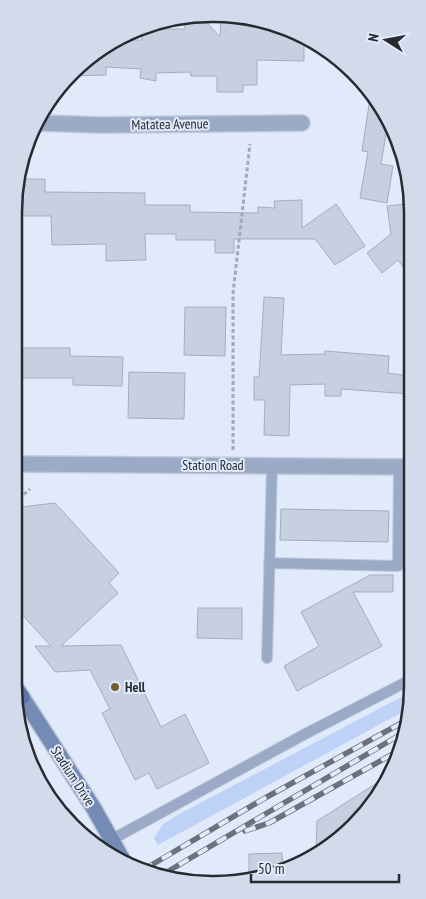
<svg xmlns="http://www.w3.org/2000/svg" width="426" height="899" viewBox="0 0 426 899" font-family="'PT Sans Narrow',sans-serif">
  <rect width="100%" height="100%" fill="#e1eafb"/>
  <polygon fill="#bed2f7" points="411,692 408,709 158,845 154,838 163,824 183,812"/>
  <g fill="#c6d0e0" stroke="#a4adbd">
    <polygon points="221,15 250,21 250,25 290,29 304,38 304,61 257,60 257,85 243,85 243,92 217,92 217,76 191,76 190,72 156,73 156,81 140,78 141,69 106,67 106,75 70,76 72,72 120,40 142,40 142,29 185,29 185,19 201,16 220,37"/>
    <polygon points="371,92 388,122 381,164 393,166 387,203 360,198 368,152 362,151"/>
    <polygon points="20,179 45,179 45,192 145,193 145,205 190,205 190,212 258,213 258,207 275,208 274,201 302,200 302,228 336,204 365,246 335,265 315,239 234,239 234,253 215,253 215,240 176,240 176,234 145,234 146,260 106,261 106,244 52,245 51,216 14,216"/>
    <polygon points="405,204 411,252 411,277 398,260 382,273 367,253 391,234 387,206"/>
    <polygon points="264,297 284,298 281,355 325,354 325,351 389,356 388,373 411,376 411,394 341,389 341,396 325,396 325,384 290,385 289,436 264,435 265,400 254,400 254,377 259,377"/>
    <polygon points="185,307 226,307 225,356 184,355"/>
    <polygon points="22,348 70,348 70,356 123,357 122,386 73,385 73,378 22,378"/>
    <polygon points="129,372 185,373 184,419 128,418"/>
    <polygon points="55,503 119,573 109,583 118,593 61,646 121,645 161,727 185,714 209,763 157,789 149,773 135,780 102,713 110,709 90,670 55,672 35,646 51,646 14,606 14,514 21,507"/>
    <polygon points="281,509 389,511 388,542 280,540"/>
    <polygon points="370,575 393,575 393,592 353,592 382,646 297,691 284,666 319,646 301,612"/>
    <polygon points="198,608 242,608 242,639 197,638"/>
    <polygon points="388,776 354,827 316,854 317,821"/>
    <polygon points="282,853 283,870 269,874 249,875 249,854"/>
  </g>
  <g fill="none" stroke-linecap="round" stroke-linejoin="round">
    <g stroke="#c0c8d7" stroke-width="12">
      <g id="lane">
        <polyline points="269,563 398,566 399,467"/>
        <polyline points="267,658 272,466"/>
        <polyline points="111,840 305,734 412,679"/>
      </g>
    </g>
    <g stroke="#c0c8d7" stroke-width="18">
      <g id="street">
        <polyline points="38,123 102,125 302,123"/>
        <polyline points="14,464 411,467"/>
      </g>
    </g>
    <g stroke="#c0c8d7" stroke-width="18">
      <polyline id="secondary" points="22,697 93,807 124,862"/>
    </g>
    <g stroke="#c0c8d7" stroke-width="18">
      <polyline id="primary" points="14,685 22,697 16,700"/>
    </g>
    <g stroke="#a3aab7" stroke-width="3" stroke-dasharray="4 2.5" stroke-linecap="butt">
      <polyline points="233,450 233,293 250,144"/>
      <polyline points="14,503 30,489"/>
      <polyline points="14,504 19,509"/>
    </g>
    <use href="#lane" stroke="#9aaac7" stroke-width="10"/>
    <use href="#street" stroke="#9aaac7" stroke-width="15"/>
    <use href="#secondary" stroke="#748bb5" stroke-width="15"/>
    <use href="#primary" stroke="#5974a7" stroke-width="15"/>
    <g stroke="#6c717c" stroke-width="5.5">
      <g id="rail">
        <polyline points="245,831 269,823 400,750"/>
        <polyline points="143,870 265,798 405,721"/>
        <polyline points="160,876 403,733"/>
      </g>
    </g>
    <use href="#rail" stroke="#e1eafb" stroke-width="4" stroke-dasharray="11" stroke-linecap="butt"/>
  </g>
  <circle fill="#745c2c" stroke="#e1eafb" stroke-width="2" cx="115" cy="687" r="5"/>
  <g text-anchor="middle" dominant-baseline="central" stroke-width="4" stroke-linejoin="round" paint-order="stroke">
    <g font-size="14" fill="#272b31" stroke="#e1eafb">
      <text transform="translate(170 124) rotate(-1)">Matatea Avenue</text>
      <text x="213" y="465">Station Road</text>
      <text transform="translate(73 776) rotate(57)">Stadium Drive</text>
    </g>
    <g font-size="14" font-weight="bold" fill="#272b31" stroke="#e1eafb" text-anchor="start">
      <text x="125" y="687">Hell</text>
    </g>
  </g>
  <path d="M0 0H426V899H0ZM212 22H214A190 190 0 0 1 404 212V686A190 190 0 0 1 214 876H212A190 190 0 0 1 22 686V212A190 190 0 0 1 212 22Z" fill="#d2dbeb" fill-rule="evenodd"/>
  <path fill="none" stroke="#272b31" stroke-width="2.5" d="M212 22H214A190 190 0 0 1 404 212V686A190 190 0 0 1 214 876H212A190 190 0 0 1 22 686V212A190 190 0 0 1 212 22Z"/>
  <g transform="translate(386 40) rotate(281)" stroke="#e1eafb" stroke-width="4" paint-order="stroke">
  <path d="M0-4L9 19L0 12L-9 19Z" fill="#272b31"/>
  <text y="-8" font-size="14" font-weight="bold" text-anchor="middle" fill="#272b31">N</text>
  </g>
  <path d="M251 874v8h148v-8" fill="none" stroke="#272b31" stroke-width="2.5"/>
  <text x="258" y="874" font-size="15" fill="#272b31" stroke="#e1eafb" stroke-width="4" paint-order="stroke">50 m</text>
</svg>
